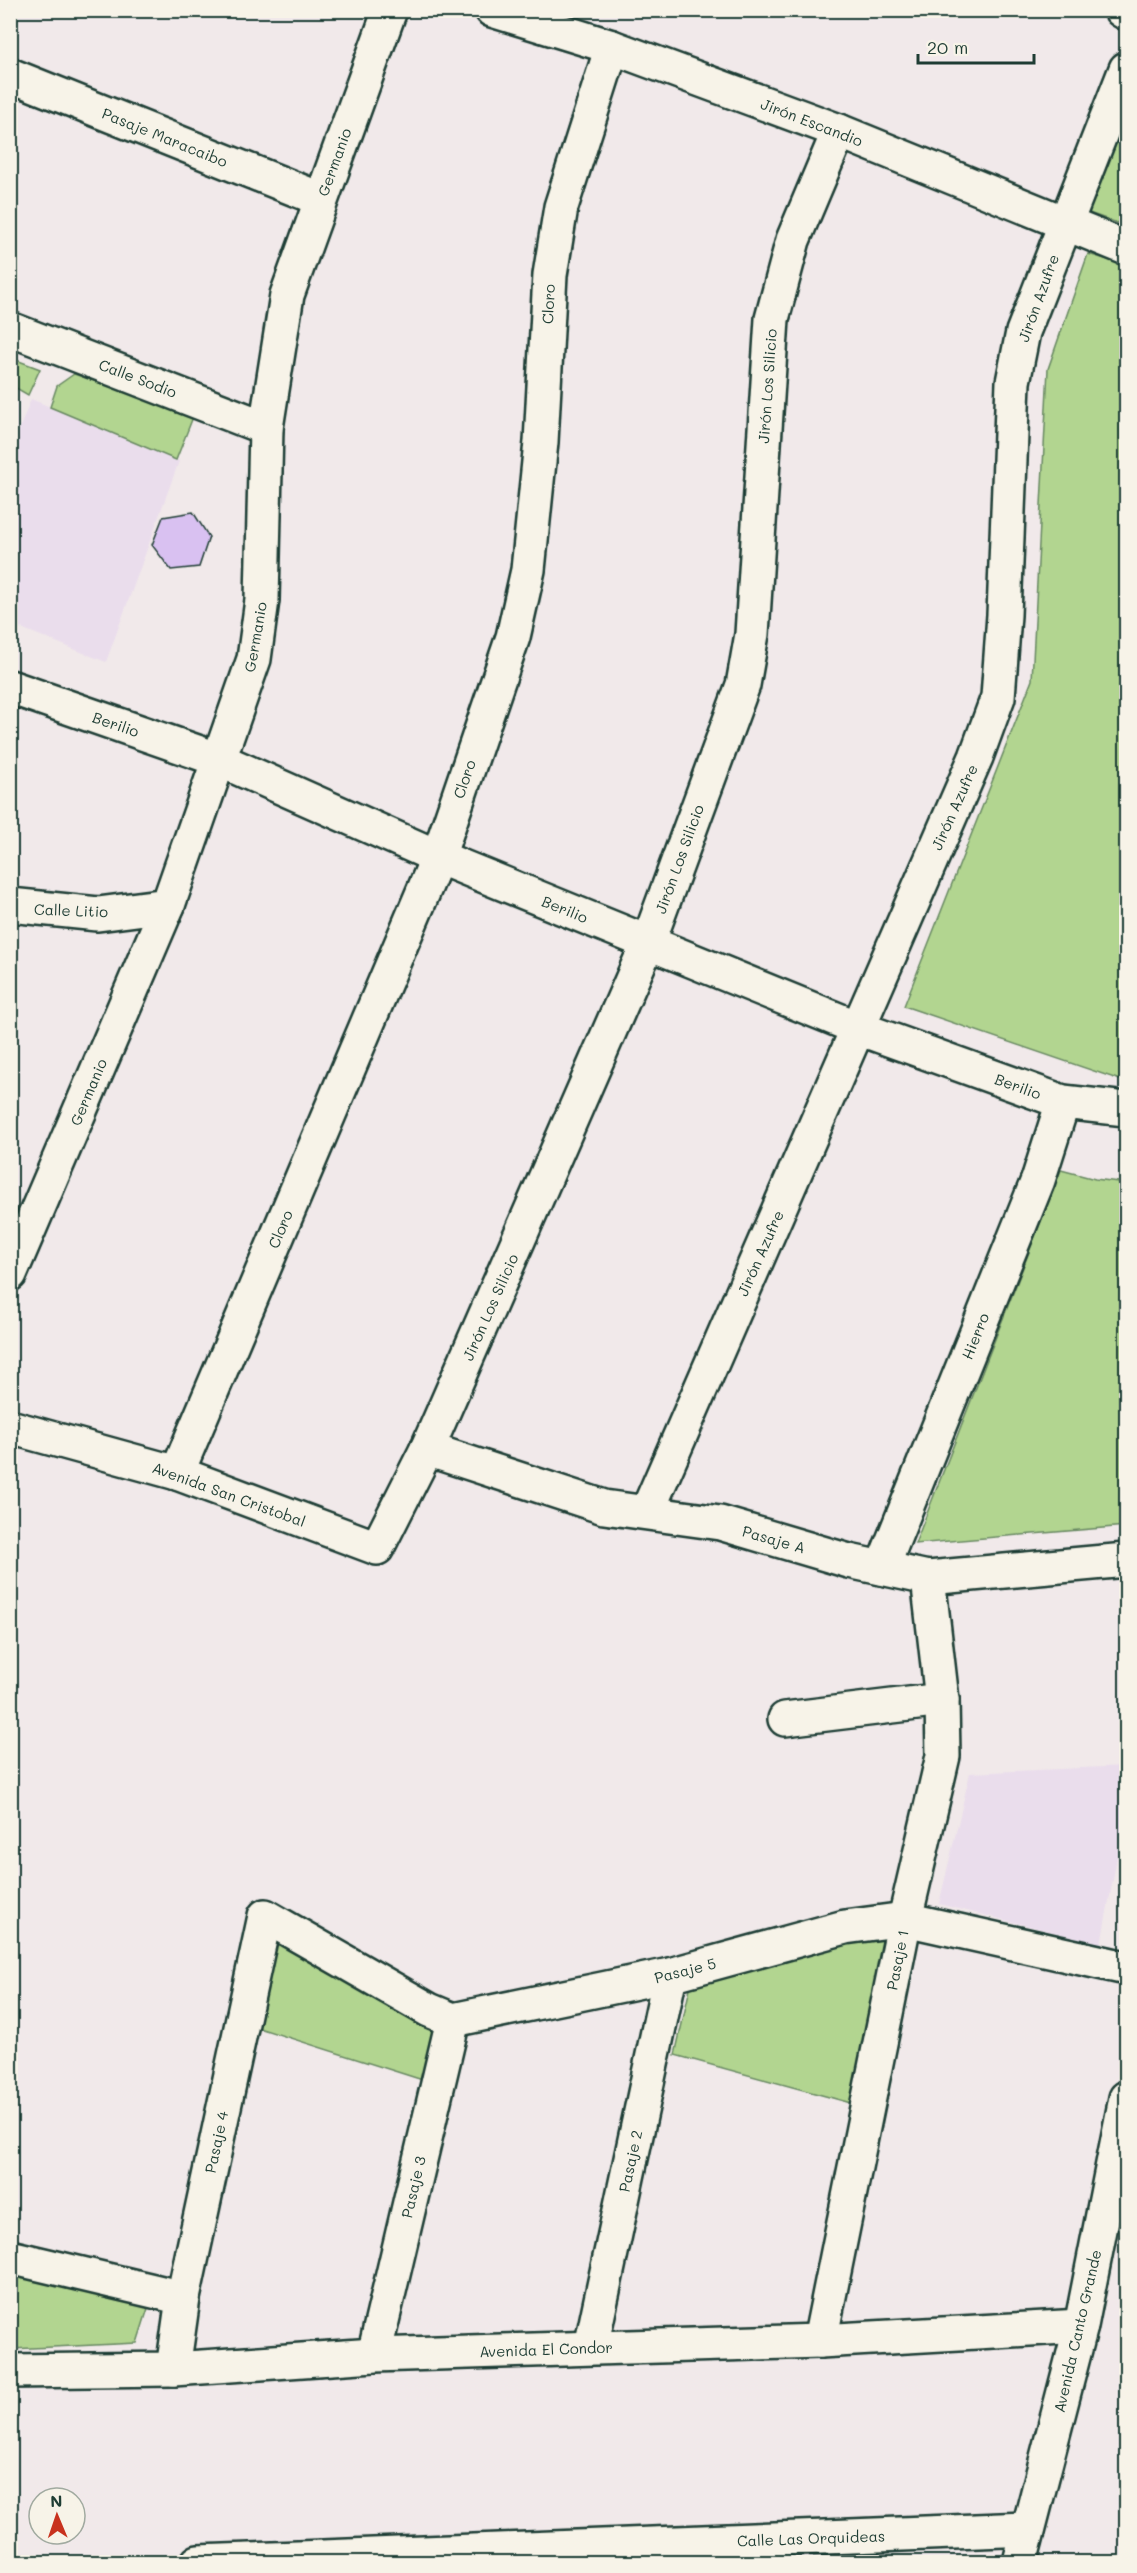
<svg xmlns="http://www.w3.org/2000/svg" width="1137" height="2573" viewBox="0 0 1137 2573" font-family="Mali,sans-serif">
  <rect width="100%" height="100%" fill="#f1e9ea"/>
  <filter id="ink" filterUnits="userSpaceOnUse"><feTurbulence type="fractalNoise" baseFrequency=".0167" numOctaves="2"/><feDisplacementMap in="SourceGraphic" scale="12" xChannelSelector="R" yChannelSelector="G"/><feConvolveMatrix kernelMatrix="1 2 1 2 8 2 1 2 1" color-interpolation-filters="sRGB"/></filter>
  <g filter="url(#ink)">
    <g fill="#eaddec">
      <polygon points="31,399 179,461 106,662 11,624 10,453"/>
      <polygon points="1126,1766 1126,1809 1101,1944 939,1904 970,1773"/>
    </g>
    <g fill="#b2d590" stroke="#688962" stroke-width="1.5">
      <polygon points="1126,78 1126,226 1089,213 1080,198"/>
      <polygon points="1088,254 1126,265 1126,343 1123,357 1126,483 1126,1082 904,1006 1032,680 1048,369"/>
      <polygon points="11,358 40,369 28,395 11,385"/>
      <polygon points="74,374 190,414 193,417 176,460 50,407 57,386"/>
      <polygon points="1061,1170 1095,1179 1126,1183 1126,1526 915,1544"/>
      <polygon points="872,1925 890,1943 851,2103 675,2055 694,1970"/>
      <polygon points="278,1937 439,2032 429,2082 246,2024 263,1954"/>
      <polygon points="10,2264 150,2302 137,2343 11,2349"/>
    </g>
    <polygon fill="#d9c1f1" stroke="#1f3d34" stroke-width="1.5" points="193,512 209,537 199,567 171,570 152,545 163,517"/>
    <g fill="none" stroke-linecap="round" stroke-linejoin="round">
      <g stroke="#1f3d34" stroke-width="38">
        <g id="street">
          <polyline points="492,10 612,47 839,131 1126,248"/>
          <polyline points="1121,10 1126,13"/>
          <polyline points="10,75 320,199"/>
          <polyline points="10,329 266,428"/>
          <polyline points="10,687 220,760 438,857 858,1028 1063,1102 1126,1109"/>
          <polyline points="10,905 98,914 168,905"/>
          <polyline points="10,1274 168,905 254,659 262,600 266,428 287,295 390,10"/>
          <polyline points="10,1427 177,1473 377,1548 427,1449 648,943 743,685 752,634 772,319 793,240 839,131"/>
          <polyline points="427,1449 604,1507 720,1523 849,1561 928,1578 1126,1560"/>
          <polyline points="177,1473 438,857 513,637 528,570 541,442 550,275 561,207 612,47"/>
          <polyline points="647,1512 976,757 998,697 1004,615 1013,382 1023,332 1126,69"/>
          <polyline points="882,1568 1038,1180 1063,1102"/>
          <polyline points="785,1719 942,1700"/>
          <polyline points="10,2257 183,2298"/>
          <polyline points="820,2341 905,1919 943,1756 942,1700 928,1578"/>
          <polyline points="591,2347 670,1975"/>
          <polyline points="374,2355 453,2020"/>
          <polyline points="173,2369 183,2298 265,1916 429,2010 453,2020 670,1975 845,1927 905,1919 1126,1968"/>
          <polyline points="10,2371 173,2369 374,2355 820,2341 1081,2326"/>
          <polyline points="198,2562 1028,2529"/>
        </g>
      </g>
      <g stroke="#1f3d34" stroke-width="38">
        <polyline id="secondary" points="1020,2562 1081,2326 1126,2098"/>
      </g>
      <use href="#street" stroke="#f7f3e8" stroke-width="33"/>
      <use href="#secondary" stroke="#f7f3e8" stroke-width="33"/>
    </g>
  </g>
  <g text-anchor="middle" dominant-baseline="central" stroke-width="4.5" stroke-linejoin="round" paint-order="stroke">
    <g font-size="15" fill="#1f3d34" stroke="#f7f3e8">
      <text transform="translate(812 122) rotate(21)">Jirón Escandio</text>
      <text transform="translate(165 137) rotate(22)">Pasaje Maracaibo</text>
      <text transform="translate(334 162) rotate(-70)">Germanio</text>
      <text transform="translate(1038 298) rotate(-70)">Jirón Azufre</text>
      <text transform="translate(548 304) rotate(-87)">Cloro</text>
      <text transform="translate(138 378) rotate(21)">Calle Sodio</text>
      <text transform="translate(767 386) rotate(-86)">Jirón Los Silicio</text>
      <text transform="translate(255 637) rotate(-80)">Germanio</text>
      <text transform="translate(116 724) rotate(19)">Berilio</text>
      <text transform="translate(464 779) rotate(-71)">Cloro</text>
      <text transform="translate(954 807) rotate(-66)">Jirón Azufre</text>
      <text transform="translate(679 859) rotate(-70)">Jirón Los Silicio</text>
      <text transform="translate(565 909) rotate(22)">Berilio</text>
      <text transform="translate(71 910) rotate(2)">Calle Litio</text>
      <text transform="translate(1018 1086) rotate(20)">Berilio</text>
      <text transform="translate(88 1092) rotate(-67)">Germanio</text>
      <text transform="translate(280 1229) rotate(-67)">Cloro</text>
      <text transform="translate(760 1253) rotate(-66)">Jirón Azufre</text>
      <text transform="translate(490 1307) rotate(-66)">Jirón Los Silicio</text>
      <text transform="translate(975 1336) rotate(-68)">Hierro</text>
      <text transform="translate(229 1494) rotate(20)">Avenida San Cristobal</text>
      <text transform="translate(774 1539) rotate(16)">Pasaje A</text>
      <text transform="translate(897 1960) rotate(-79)">Pasaje 1</text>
      <text transform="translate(685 1970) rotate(-14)">Pasaje 5</text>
      <text transform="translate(216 2142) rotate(-78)">Pasaje 4</text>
      <text transform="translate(630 2161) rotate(-78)">Pasaje 2</text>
      <text transform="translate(413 2187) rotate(-77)">Pasaje 3</text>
      <text transform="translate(1077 2331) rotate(-77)">Avenida Canto Grande</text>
      <text transform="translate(546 2349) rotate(-2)">Avenida El Condor</text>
      <text transform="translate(811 2538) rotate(-2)">Calle Las Orquideas</text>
    </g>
  </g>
  <rect width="1137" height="2573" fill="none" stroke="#f7f3e8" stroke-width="36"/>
  <rect x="18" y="18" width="1101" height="2537" fill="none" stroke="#1f3d34" stroke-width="2" filter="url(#ink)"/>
  <g transform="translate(57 2516) rotate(358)"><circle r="28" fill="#f7f3e8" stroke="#a1aaa0" stroke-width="1.5"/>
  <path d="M0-4.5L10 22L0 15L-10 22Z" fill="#c8321e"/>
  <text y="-9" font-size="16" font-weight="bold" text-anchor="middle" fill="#1f3d34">N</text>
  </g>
  <path d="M918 54v9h116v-9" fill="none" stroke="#1f3d34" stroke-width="3"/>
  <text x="927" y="54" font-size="18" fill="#1f3d34" stroke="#f7f3e8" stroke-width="4.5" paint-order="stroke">20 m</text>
</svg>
